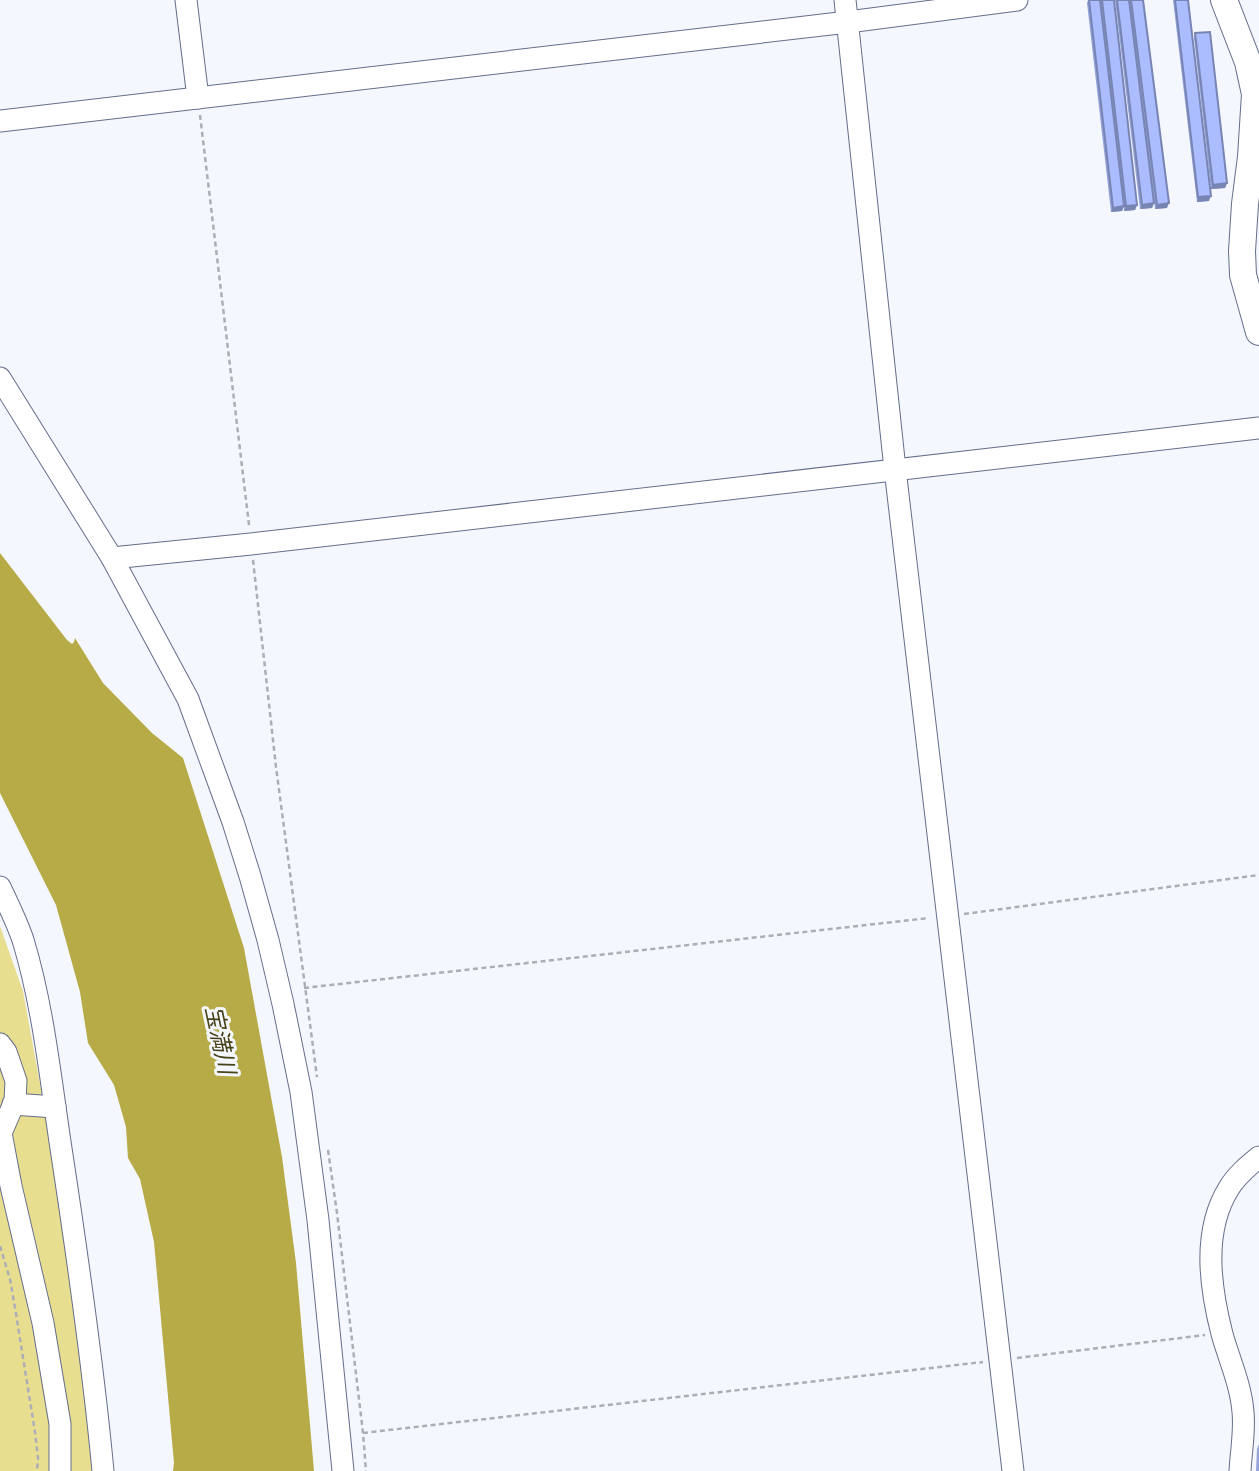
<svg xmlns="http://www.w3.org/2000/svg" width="1259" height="1471" viewBox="0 0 1259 1471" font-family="Signika,'Noto Sans JP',sans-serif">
  <rect width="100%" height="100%" fill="#f5f7fe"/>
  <polygon fill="#e8de90" points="0,926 23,991 43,1100 80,1347 94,1471 0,1471"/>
  <polygon fill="#b7ab47" points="0,553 67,640 72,644 74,642 75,638 103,683 152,733 183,758 244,948 282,1157 296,1263 314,1471 173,1471 174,1463 154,1242 140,1179 128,1158 126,1127 114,1085 88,1043 80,992 56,905 0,793"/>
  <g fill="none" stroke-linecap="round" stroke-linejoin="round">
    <g stroke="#656d8b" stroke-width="23">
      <g id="minor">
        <polyline points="186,0 198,98"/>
        <polyline points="845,0 895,469 1013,1471"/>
        <polyline points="0,121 848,22 1017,0"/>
        <polyline points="0,378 112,558 188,699 233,822 250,876 268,940 283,1004 301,1092 318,1220 343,1471"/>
        <polyline points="112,558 251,544 1259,428"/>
        <path d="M0,887C8,904 17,922 23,940C44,1009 51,1084 62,1155C78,1260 93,1365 103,1471"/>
        <polyline points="0,1044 6,1052 16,1081 15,1101 1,1133 11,1186 43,1323 60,1424 60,1471"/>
        <polyline points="13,1104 55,1107"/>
        <path d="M1240,1471C1241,1452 1245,1431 1243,1412C1241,1385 1229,1359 1222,1334C1210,1287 1202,1231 1229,1188C1236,1176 1248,1166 1259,1157"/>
      </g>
    </g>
    <g stroke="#656d8b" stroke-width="28">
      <polyline id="major" points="1224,0 1248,62 1255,94 1251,157 1245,204 1242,251 1243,275 1259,332"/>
    </g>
    <g stroke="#acaeb7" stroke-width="2.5" stroke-dasharray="5 3.5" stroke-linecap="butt">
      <polyline points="200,115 249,525"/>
      <polyline points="253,560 276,767 317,1077"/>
      <polyline points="964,914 1259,875"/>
      <polyline points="304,988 929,918"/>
      <polyline points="328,1150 337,1213 363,1433 366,1471"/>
      <polyline points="0,1246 10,1279 15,1308 35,1432 38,1458 37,1471"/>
      <polyline points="1017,1358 1205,1335"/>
      <polyline points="363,1433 983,1362"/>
    </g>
    <use href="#minor" stroke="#fff" stroke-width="21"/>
    <use href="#major" stroke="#fff" stroke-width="26"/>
  </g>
  <g fill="#93a2db">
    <polygon points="1088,0 1100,0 1100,1 1101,0 1114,0 1137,205 1135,210 1124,211 1124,207 1122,211 1111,212 1087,3"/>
    <polygon points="1115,0 1143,0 1167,208 1155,209 1148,157 1154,203 1152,208 1140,209"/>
    <polygon points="1173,0 1188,0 1209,201 1197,202"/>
    <polygon points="1195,33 1227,183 1225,188 1211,189 1194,38"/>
    <polygon points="1259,1444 1259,1471 1256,1471 1257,1449"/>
  </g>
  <g fill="#7884b2">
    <polygon points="1227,183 1225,188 1211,189 1213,185"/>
    <polygon points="1211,196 1209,201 1197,202 1198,197"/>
    <polygon points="1154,203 1152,208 1140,209 1142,205"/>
    <polygon points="1169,203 1167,208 1155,209 1157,205"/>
    <polygon points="1137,205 1135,210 1124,211 1126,206"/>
    <polygon points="1124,206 1122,211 1111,212 1113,208"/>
  </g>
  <g fill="#abbcff" stroke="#7884b2" stroke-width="2">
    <polygon points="1089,0 1100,0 1124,206 1113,208"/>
    <polygon points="1102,0 1114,0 1137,205 1126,206"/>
    <polygon points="1117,0 1129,0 1154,203 1142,205"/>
    <polygon points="1131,0 1143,0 1169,203 1157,205"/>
    <polygon points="1175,0 1188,0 1211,196 1198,197"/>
    <polygon points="1210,32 1227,183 1213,185 1195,33"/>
  </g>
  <g text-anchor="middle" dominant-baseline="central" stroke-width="6" stroke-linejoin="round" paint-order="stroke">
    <g font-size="23" font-style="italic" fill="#474218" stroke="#f5f7fe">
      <text transform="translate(220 1040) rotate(78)">宝満川</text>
    </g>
  </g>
</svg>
